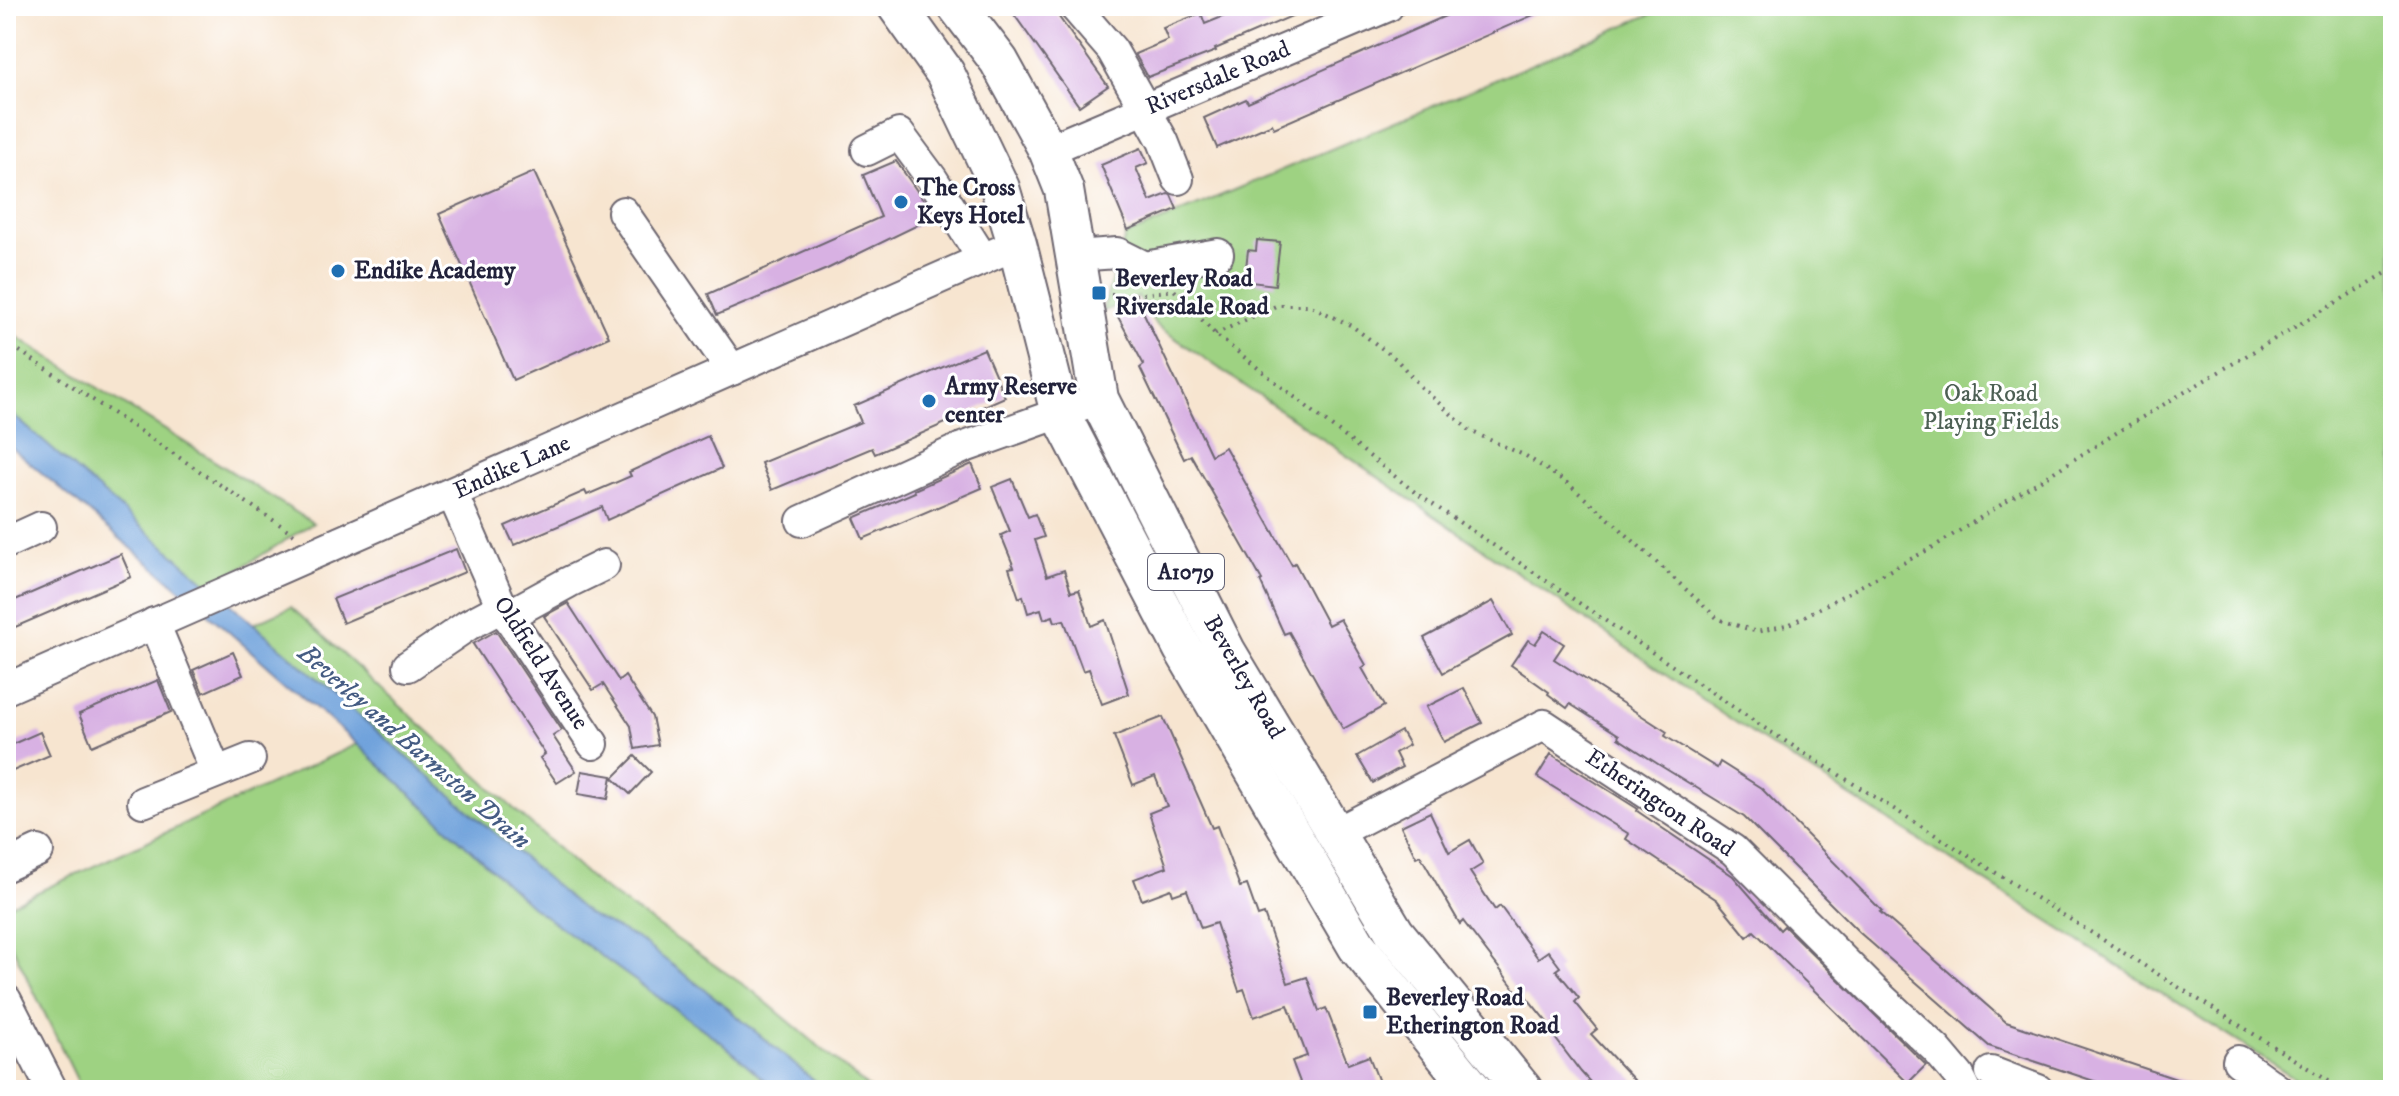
<svg xmlns="http://www.w3.org/2000/svg" width="2399" height="1096" viewBox="0 0 2399 1096" font-family="'IM FELL DW Pica',serif">
  <rect width="100%" height="100%" fill="#fff"/>
  <filter id="ink" filterUnits="userSpaceOnUse"><feTurbulence type="fractalNoise" baseFrequency=".0125" numOctaves="2"/><feDisplacementMap in="SourceGraphic" scale="16" xChannelSelector="R" yChannelSelector="G"/><feConvolveMatrix kernelMatrix="1 2 1 2 8 2 1 2 1" color-interpolation-filters="sRGB"/></filter>
  <filter id="wash" filterUnits="userSpaceOnUse"><feTurbulence type="fractalNoise" baseFrequency=".006" numOctaves="4" result="noise"/><feDisplacementMap in="SourceGraphic" scale="32" xChannelSelector="R" yChannelSelector="G"/><feGaussianBlur stdDeviation="1.8" result="paint"/><feColorMatrix in="noise" values="0 0 0 0 0 0 0 0 0 0 0 0 0 0 0 0 0 1.4 0 .05"/><feComposite in="paint" operator="in"/></filter>
  <g filter="url(#wash)">
    <rect width="100%" height="100%" fill="#f7e5d0"/>
    <g fill="#9ed282" stroke="#607a5e" stroke-width="2">
      <polygon points="1670,6 2393,6 2393,1090 2314,1090 1760,739 1156,325 1138,297 1102,312 1125,236"/>
      <polygon points="6,330 313,523 241,568 207,585 6,409"/>
      <polygon points="291,607 598,885 754,992 871,1090 825,1090 713,996 638,939 585,914 253,624"/>
      <polygon points="357,744 531,906 721,1042 776,1090 82,1090 6,934 10,905"/>
    </g>
    <polygon fill="#70a2db" stroke="#49628b" stroke-width="2" points="6,409 588,914 638,939 713,996 825,1090 776,1090 721,1042 531,906 357,744 173,583 6,443"/>
    <g id="blocks">
      <g fill="#d8b1e3">
        <polygon points="1008,6 1051,6 1108,86 1079,106"/>
        <polygon points="1249,6 1315,6 1215,49 1216,51 1148,77 1135,54 1168,40 1163,28 1201,13 1205,24"/>
        <polygon points="1468,6 1554,6 1274,128 1272,124 1217,148 1204,118 1246,99 1248,103"/>
        <polygon points="1141,148 1148,163 1136,168 1150,201 1168,194 1171,195 1177,209 1128,230 1101,165"/>
        <polygon points="896,161 929,208 920,212 924,222 827,269 717,315 708,294 881,217 863,175"/>
        <polygon points="534,172 609,337 513,380 439,214"/>
        <polygon points="1257,240 1280,242 1275,285 1250,282 1252,269 1246,268 1248,250 1256,251"/>
        <polygon points="1139,303 1211,455 1225,447 1292,565 1295,563 1328,625 1340,619 1366,665 1362,668 1384,706 1343,729 1289,632 1284,634 1260,581 1262,580 1191,455 1184,459 1140,368 1144,365 1117,315"/>
        <polygon points="984,349 1005,397 875,454 872,448 772,490 761,463 861,422 854,406"/>
        <polygon points="708,436 722,468 607,520 602,507 514,545 505,526 585,491 587,495 631,476 629,472"/>
        <polygon points="972,464 982,488 863,539 854,518 915,492 914,490"/>
        <polygon points="1012,479 1028,517 1035,514 1044,537 1035,540 1047,576 1064,570 1071,592 1079,590 1091,626 1105,620 1129,694 1102,704 1089,669 1083,671 1064,620 1055,622 1053,616 1044,619 1041,609 1028,613 1023,596 1019,598 1009,568 1014,567 1001,535 1010,531 992,487"/>
        <polygon points="456,549 465,572 343,623 333,599"/>
        <polygon points="121,554 131,577 6,631 6,604"/>
        <polygon points="1493,601 1512,635 1443,673 1424,638"/>
        <polygon points="568,603 619,681 625,676 652,717 658,745 635,749 631,726 603,684 593,690 544,616"/>
        <polygon points="496,631 562,730 553,736 576,771 557,783 540,758 545,754 473,644"/>
        <polygon points="1544,631 1564,644 1554,659 1667,732 1665,736 1717,768 1720,762 1761,788 1882,911 1880,912 2006,1022 2200,1087 2199,1090 2121,1090 1989,1046 1860,933 1744,817 1661,766 1618,738 1619,735 1570,704 1567,708 1548,694 1549,692 1511,665 1528,640 1535,644"/>
        <polygon points="233,652 243,675 203,693 193,670"/>
        <polygon points="158,680 171,712 92,746 79,714"/>
        <polygon points="1464,688 1482,723 1444,742 1426,707"/>
        <polygon points="1163,717 1212,828 1217,826 1240,887 1247,885 1258,916 1264,914 1288,983 1307,977 1319,1011 1326,1008 1348,1064 1369,1056 1382,1090 1303,1090 1292,1061 1307,1056 1288,1005 1254,1017 1244,989 1239,991 1216,923 1201,928 1187,890 1173,895 1171,889 1142,900 1134,879 1167,867 1149,813 1167,806 1155,776 1133,785 1114,736"/>
        <polygon points="1401,731 1409,745 1395,753 1402,767 1373,783 1357,756"/>
        <polygon points="40,732 50,755 6,774 6,747"/>
        <polygon points="1551,754 1638,809 1637,811 1733,876 1780,930 1784,926 1926,1065 1908,1083 1754,931 1747,937 1717,900 1626,839 1629,834 1537,777"/>
        <polygon points="635,756 651,772 630,794 613,778"/>
        <polygon points="582,771 612,776 608,799 578,794"/>
        <polygon points="1430,812 1449,852 1470,840 1483,864 1470,872 1495,910 1500,906 1538,958 1548,951 1560,967 1556,970 1579,998 1575,1002 1597,1029 1591,1034 1634,1080 1622,1090 1597,1090 1581,1072 1552,1034 1555,1032 1525,995 1521,997 1463,921 1460,924 1420,855 1416,857 1401,826"/>
      </g>
    </g>
  </g>
  <g filter="url(#ink)">
    <use href="#blocks" fill-opacity="0" stroke="#6d666f" stroke-width="2"/>
    <g fill="none" stroke-linecap="round" stroke-linejoin="round">
      <g stroke="#6d666f" stroke-width="34">
        <g id="minor">
          <polyline points="1074,6 1112,50 1163,141 1178,179"/>
          <polyline points="867,150 899,134 933,180 983,259"/>
          <polyline points="1048,150 1388,6"/>
          <polyline points="623,212 732,370"/>
          <polyline points="1074,256 1117,253 1145,267 1218,254"/>
          <polyline points="452,493 502,607 593,744"/>
          <polyline points="802,521 962,448 1099,399"/>
          <polyline points="6,543 41,527"/>
          <polyline points="507,616 569,582 604,565"/>
          <polyline points="154,623 216,772"/>
          <polyline points="408,666 468,625 502,607"/>
          <polyline points="6,689 1017,244"/>
          <polyline points="143,802 250,759"/>
          <polyline points="1336,833 1544,725 1733,850 1875,992 1937,1050 1959,1076 1966,1090"/>
          <polyline points="6,866 38,851"/>
          <polyline points="6,1000 52,1090"/>
          <polyline points="2238,1061 2278,1090"/>
          <polyline points="1991,1072 2038,1090"/>
        </g>
      </g>
      <g stroke="#6d666f" stroke-width="42">
        <g id="major">
          <polyline points="897,6 945,73 1000,188 1017,244 1060,413 1183,649 1357,946 1473,1090"/>
          <polyline points="957,6 999,61 1048,150 1064,190 1099,399 1226,651 1395,933 1523,1090"/>
        </g>
      </g>
      <g stroke="#6d666f" stroke-width="4" stroke-dasharray="2 6" stroke-linecap="butt">
        <polyline points="1111,294 1135,295 1174,290 1215,334 1416,493 1766,729 2343,1090"/>
        <polyline points="1215,334 1278,305 1309,305 1352,326 1396,359 1421,387 1470,431 1526,456 1567,483 1615,524 1718,619 1757,632 1790,624 1935,546 2129,425 2393,269"/>
        <polyline points="6,342 297,536"/>
      </g>
      <use href="#minor" stroke="#fff" stroke-width="30"/>
      <use href="#major" stroke="#fff" stroke-width="38"/>
    </g>
  </g>
  <g fill="#1f6fb2" stroke="#fff" stroke-width="3">
    <circle cx="901" cy="202" r="8"/>
    <circle cx="338" cy="271" r="8"/>
    <rect x="1091" y="285" width="16" height="16" rx="4"/>
    <circle cx="929" cy="401" r="8"/>
    <rect x="1362" y="1004" width="16" height="16" rx="4"/>
  </g>
  <g text-anchor="middle" dominant-baseline="central" stroke-width="6" stroke-linejoin="round" paint-order="stroke">
    <rect fill="#fff" stroke="#646476" stroke-width="2" x="1148" y="554" width="76" height="36" rx="6"/>
    <g font-size="22" font-weight="bold" fill="#22223b">
      <text x="1186" y="572">A1079</text>
    </g>
    <g font-size="24" fill="#22223b" stroke="#fff">
      <text transform="translate(1218 78) rotate(-23)">Riversdale Road</text>
      <text transform="translate(512 467) rotate(-24)">Endike Lane</text>
      <text transform="translate(541 663) rotate(57)">Oldfield Avenue</text>
      <text transform="translate(1244 677) rotate(60)">Beverley Road</text>
      <text transform="translate(1660 803) rotate(34)">Etherington Road</text>
    </g>
    <g font-size="24" font-weight="bold" fill="#22223b" stroke="#fff" text-anchor="start">
      <text x="917" y="188">The Cross<tspan x="917" dy="28">Keys Hotel</tspan></text>
      <text x="354" y="271">Endike Academy</text>
      <text x="1115" y="279">Beverley Road<tspan x="1115" dy="28">Riversdale Road</tspan></text>
      <text x="945" y="387">Army Reserve<tspan x="945" dy="28">center</tspan></text>
      <text x="1386" y="998">Beverley Road<tspan x="1386" dy="28">Etherington Road</tspan></text>
    </g>
    <g font-size="24" fill="#4d6054" stroke="#fff">
      <text x="1991" y="394">Oak Road<tspan x="1991" dy="28">Playing Fields</tspan></text>
    </g>
    <g font-size="26" font-style="italic" fill="#455c83" stroke="#fff">
      <text transform="translate(414 747) rotate(41)">Beverley and Barmston Drain</text>
    </g>
  </g>
  <rect width="2399" height="1096" fill="none" stroke="#fff" stroke-width="32"/>
</svg>
